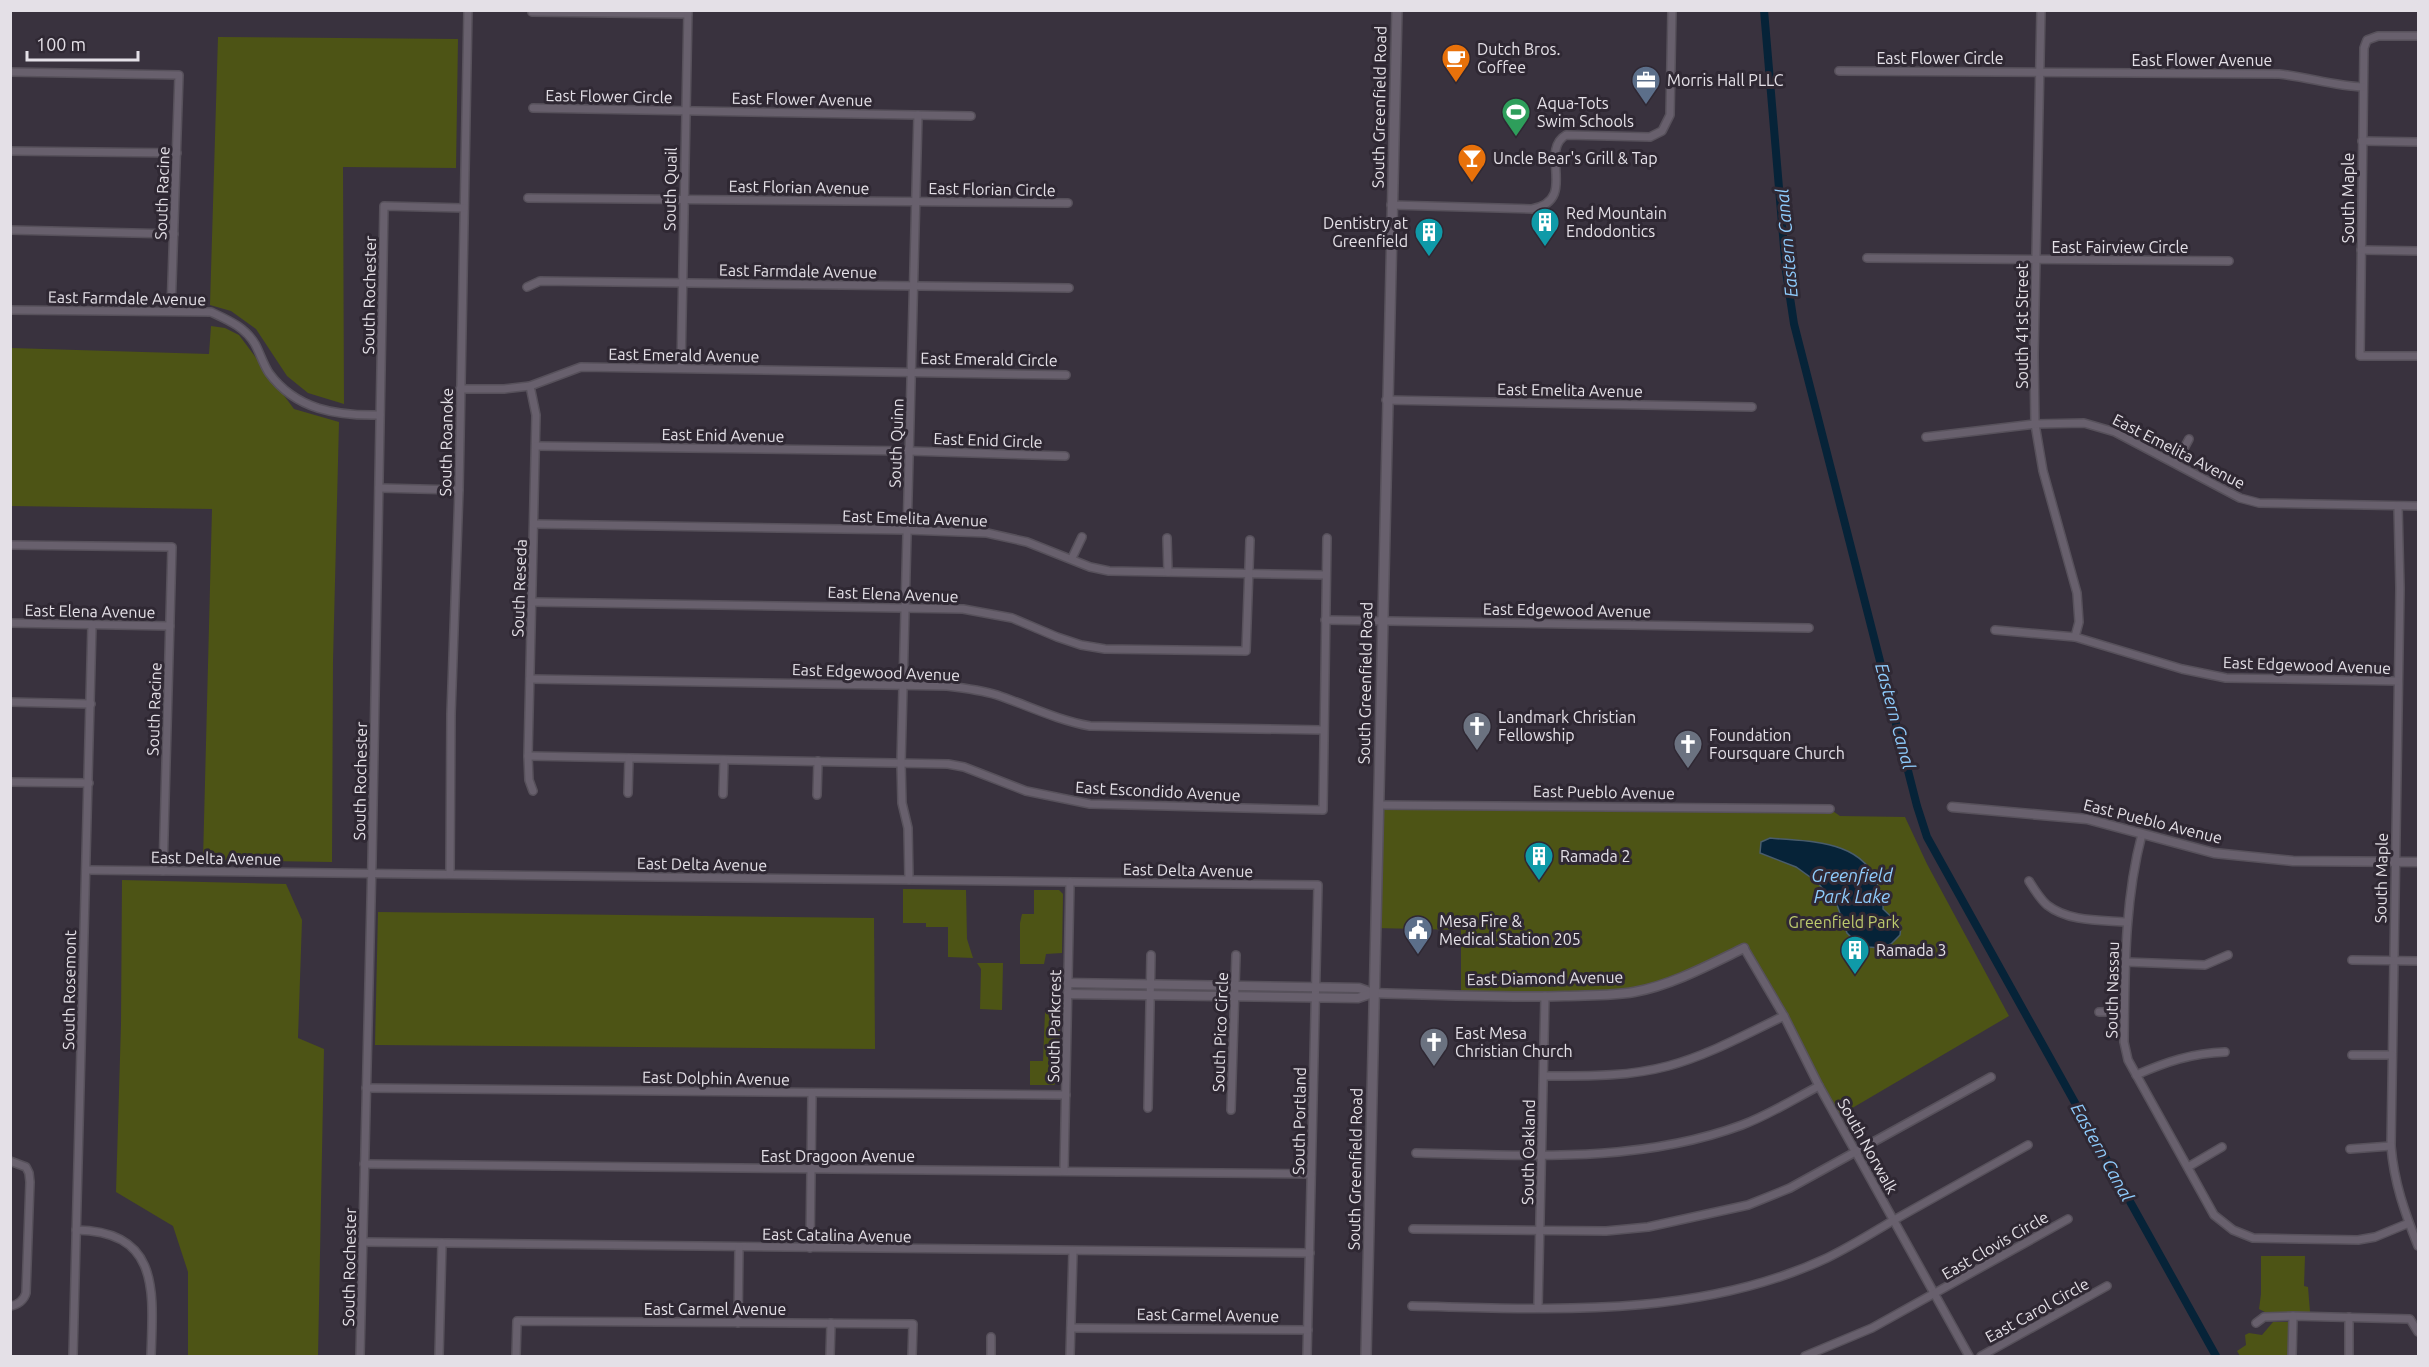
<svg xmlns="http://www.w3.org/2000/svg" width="2429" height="1367" viewBox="0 0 2429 1367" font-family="Ubuntu,sans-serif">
  <rect width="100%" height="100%" fill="#39323e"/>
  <g fill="#4d5415">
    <polygon points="218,37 458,39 456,168 343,167 344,404 308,393 287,376 256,329 231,311 210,305"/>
    <polygon points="211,326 225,328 239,335 294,409 339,422 333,661 332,862 203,860 212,509 11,506 11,348 209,354"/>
    <polygon points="1378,805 1830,809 1840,816 1905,817 1927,864 2009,1016 1837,1117 1744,948 1692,973 1634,992 1461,995 1461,930 1375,928"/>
    <polygon points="122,880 286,884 302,920 298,1038 324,1049 318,1356 188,1356 188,1272 173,1226 116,1192 121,1024"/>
    <polygon points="903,889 966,890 967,939 973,958 948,957 948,927 926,927 926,923 903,923"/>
    <polygon points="1034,890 1059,890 1063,894 1062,953 1046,954 1044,964 1020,964 1020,923 1022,914 1034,914"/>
    <polygon points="378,912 874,918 875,1049 375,1045"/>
    <polygon points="977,963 1003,963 1002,1010 980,1009 981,969"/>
    <polygon points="1045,1012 1060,1012 1058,1080 1054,1085 1030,1085 1030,1061 1043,1061"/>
    <polygon points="2261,1256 2305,1256 2304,1286 2308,1287 2310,1312 2265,1312 2259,1309 2261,1294"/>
    <polygon points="2273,1322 2288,1322 2289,1356 2240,1356 2237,1351 2246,1345 2245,1335 2249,1333 2262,1335"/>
  </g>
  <path fill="#062338" stroke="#495c6c" stroke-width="1.5" d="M1770,838C1809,842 1864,839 1878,886C1880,894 1884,901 1883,909L1901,926L1900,935L1891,944L1879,948L1869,947L1857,943L1847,933L1837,905L1817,882L1796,867L1760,853L1761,842Z"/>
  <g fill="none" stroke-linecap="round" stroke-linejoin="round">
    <polyline stroke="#062338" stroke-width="8" points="1764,10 1786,271 1794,324 1917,806 1927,837 2216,1356"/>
    <g stroke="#57515b" stroke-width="10">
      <g id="minor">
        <polyline points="2041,10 2034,355 2035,424 2043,471 2077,593 2079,622 2075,637"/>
        <polyline points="532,12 688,14"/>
        <polyline points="2418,36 2378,36 2367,40 2364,48 2360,356 2418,356"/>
        <path d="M1839,71L2279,74C2308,77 2334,86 2363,87"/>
        <polyline points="10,72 179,75 171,311"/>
        <polyline points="533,108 971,116"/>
        <polyline points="2362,141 2418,142"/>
        <polyline points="10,151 177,153"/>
        <polyline points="528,198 1068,203"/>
        <path d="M1391,205L1532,209C1579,200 1538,151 1566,135L1650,137L1662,131L1670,115L1672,10"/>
        <polyline points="10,230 174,234"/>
        <polyline points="2361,250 2418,251"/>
        <polyline points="1867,258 2229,261"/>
        <polyline points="527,287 540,281 1069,288"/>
        <path d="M10,310L211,312C228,320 245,327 255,344C260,353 263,364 269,373C296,410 337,416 380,415"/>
        <polyline points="681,368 688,10"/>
        <polyline points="530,386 536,415 528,756 529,780 533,791"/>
        <polyline points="460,389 504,389 530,386 581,367 1066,375"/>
        <polyline points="1386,400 1752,407"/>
        <polyline points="1926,437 2035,424 2084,423 2115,432 2240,498 2259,503 2418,506"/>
        <polyline points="536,446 909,451 1065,456"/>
        <polyline points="2176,463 2189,439"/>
        <polyline points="379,488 459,490"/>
        <path d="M2398,506L2400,588L2391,1146C2394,1183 2405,1213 2418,1246"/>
        <polyline points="534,524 907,530 987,533 1027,542 1090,567 1109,571 1326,575"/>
        <polyline points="1167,538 1168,572"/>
        <polyline points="10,545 172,547 163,871"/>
        <polyline points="1072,558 1082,537"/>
        <polyline points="532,602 963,609 1012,618 1057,637 1081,645 1105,649 1246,651 1250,540"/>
        <polyline points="1325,620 1809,628"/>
        <polyline points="10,623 170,626"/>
        <polyline points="1995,630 2075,637 2182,669 2226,678 2398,681"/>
        <path d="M530,679L947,686C964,688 981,690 997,695C1029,706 1057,720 1090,726L1323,730"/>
        <polyline points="10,702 91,704"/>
        <polyline points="528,756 948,764 964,767 1026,791 1090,804 1323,810 1327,538"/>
        <polyline points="10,782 89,783"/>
        <polyline points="628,793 629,758"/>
        <polyline points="723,794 724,760"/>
        <polyline points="817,795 818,761"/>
        <polyline points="1378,805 1830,809"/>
        <path d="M2142,834C2124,902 2125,972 2124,1042L2128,1060L2214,1215L2233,1230L2253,1238L2358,1240L2375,1237L2409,1223"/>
        <polyline points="86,870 1318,885 1307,1356"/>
        <polyline points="450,874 451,714 459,490 468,10"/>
        <polyline points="909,880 908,828 902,803 901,763 918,115"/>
        <path d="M2029,881C2034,889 2040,899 2047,905C2069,922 2100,920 2127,922"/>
        <polyline points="1744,948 1784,1016 1819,1086 1969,1356"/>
        <polyline points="2352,960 2418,961"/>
        <polyline points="2126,962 2205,965 2228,955"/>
        <polyline points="2099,1012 2124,1012"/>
        <polyline points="2352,1055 2392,1055"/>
        <path d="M2136,1075C2166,1062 2192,1053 2225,1052"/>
        <path d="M1544,1076C1586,1076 1627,1077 1668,1066C1709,1055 1746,1034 1784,1016"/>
        <polyline points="366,1088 1066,1095"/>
        <polyline points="1148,1108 1151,955"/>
        <polyline points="1231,1110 1236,955"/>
        <polyline points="2350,1149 2391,1146"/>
        <path d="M1416,1153C1526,1155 1637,1164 1742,1125C1769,1115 1794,1099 1819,1086"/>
        <path d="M10,1161L26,1167L29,1173L30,1182L26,1293C24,1300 18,1305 10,1306"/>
        <polyline points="364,1164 1311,1174"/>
        <polyline points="2188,1167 2222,1147"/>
        <polyline points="1064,1171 1070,882"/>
        <polyline points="1413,1229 1606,1231 1648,1227 1748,1205 1790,1188 1991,1077"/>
        <path d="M76,1230C161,1231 153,1293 151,1356"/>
        <polyline points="363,1242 1310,1253"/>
        <polyline points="810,1248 812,1093"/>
        <path d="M1412,1306C1551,1309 1697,1319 1827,1258C1850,1247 1872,1233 1894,1220C1938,1195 1983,1170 2028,1145"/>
        <polyline points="1538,1308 1545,996"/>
        <polyline points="2349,1317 2349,1356"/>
        <polyline points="738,1323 739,1247"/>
        <polyline points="2256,1323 2264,1317 2293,1316 2410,1319 2418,1332"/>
        <polyline points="1071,1328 1308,1330"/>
        <polyline points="73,1356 92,625"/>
        <polyline points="360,1356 372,860 384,206 464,208"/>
        <polyline points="439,1356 442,1243"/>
        <polyline points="516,1356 517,1321 913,1324 912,1356"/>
        <polyline points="830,1356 831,1323"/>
        <polyline points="991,1356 991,1337"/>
        <polyline points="1070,1356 1073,1251"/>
        <polyline points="1805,1356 1872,1328 2068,1219"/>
        <polyline points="1981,1356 2107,1286"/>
        <polyline points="2292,1356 2293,1316"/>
      </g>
    </g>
    <g stroke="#57515b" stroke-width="11">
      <g id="tertiary">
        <polyline points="1952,807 2087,819 2214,853 2293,861 2418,862"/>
        <polyline points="1068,983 1359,988 1373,993"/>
        <path d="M1068,994L1358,998L1373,993C1437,995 1501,998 1565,996C1588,995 1611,996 1634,992C1672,985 1709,965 1744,948"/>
      </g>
    </g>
    <g stroke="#57515b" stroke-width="12">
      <polyline id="secondary" points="1366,1356 1397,10"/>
    </g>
    <use href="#minor" stroke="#68606d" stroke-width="7"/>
    <use href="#tertiary" stroke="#68606d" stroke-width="8"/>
    <use href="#secondary" stroke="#68606d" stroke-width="9"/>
  </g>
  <defs>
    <g id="cafe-pin" transform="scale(1.5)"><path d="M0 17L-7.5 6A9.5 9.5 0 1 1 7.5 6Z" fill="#e8710a" stroke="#2f2833"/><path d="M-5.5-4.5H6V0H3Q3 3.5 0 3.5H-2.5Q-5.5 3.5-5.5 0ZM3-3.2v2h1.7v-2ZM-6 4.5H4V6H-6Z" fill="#fff"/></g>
    <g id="office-pin" transform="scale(1.5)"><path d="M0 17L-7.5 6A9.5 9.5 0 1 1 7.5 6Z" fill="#5c6f8a" stroke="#2f2833"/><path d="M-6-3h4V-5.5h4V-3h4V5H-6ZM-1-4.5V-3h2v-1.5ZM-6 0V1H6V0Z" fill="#fff"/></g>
    <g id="stadium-pin" transform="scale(1.5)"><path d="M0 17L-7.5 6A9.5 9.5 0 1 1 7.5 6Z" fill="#2e9e5b" stroke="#2f2833"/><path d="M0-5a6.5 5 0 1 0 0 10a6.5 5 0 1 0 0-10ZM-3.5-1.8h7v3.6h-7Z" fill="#fff"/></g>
    <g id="bar-pin" transform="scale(1.5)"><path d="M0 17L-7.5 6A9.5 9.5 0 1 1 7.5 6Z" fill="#e8710a" stroke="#2f2833"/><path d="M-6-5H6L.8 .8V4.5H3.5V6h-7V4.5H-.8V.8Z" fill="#fff"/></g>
    <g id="building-pin" transform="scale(1.5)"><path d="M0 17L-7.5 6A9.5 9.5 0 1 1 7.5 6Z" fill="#0f9aa8" stroke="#2f2833"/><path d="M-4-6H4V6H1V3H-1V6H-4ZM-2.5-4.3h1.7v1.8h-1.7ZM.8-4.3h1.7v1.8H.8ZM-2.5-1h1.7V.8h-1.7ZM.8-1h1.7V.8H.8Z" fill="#fff"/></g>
    <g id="church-pin" transform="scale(1.5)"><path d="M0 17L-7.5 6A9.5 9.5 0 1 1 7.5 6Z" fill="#6b7280" stroke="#2f2833"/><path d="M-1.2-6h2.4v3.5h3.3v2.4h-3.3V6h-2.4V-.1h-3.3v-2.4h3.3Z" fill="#fff"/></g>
    <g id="civic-pin" transform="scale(1.5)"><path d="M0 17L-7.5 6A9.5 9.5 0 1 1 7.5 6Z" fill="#5c6f8a" stroke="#2f2833"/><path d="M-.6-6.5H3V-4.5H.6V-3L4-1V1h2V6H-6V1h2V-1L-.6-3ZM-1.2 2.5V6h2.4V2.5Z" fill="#fff"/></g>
  </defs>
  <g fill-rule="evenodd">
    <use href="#cafe-pin" x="1456" y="58"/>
    <use href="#office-pin" x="1646" y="80"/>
    <use href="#stadium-pin" x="1516" y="112"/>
    <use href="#bar-pin" x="1472" y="158"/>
    <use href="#building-pin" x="1545" y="222"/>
    <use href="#building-pin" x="1429" y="232"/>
    <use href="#church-pin" x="1477" y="726"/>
    <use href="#church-pin" x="1688" y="744"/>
    <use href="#building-pin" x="1539" y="856"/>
    <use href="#civic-pin" x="1418" y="930"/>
    <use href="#building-pin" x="1855" y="950"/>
    <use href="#church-pin" x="1434" y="1042"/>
  </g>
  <g text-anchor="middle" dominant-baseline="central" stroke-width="6" stroke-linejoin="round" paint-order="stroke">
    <g font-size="16" fill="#e4e0e7" stroke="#2f2833" text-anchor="start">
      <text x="1477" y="49">Dutch Bros.<tspan x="1477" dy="18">Coffee</tspan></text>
      <text x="1667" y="80">Morris Hall PLLC</text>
      <text x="1537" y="103">Aqua-Tots<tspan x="1537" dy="18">Swim Schools</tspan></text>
      <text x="1493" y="158">Uncle Bear's Grill &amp; Tap</text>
      <text x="1566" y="213">Red Mountain<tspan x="1566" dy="18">Endodontics</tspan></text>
      <text x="1408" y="223" text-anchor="end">Dentistry at<tspan x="1408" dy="18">Greenfield</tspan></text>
      <text x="1498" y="717">Landmark Christian<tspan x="1498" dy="18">Fellowship</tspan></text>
      <text x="1709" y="735">Foundation<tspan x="1709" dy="18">Foursquare Church</tspan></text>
      <text x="1560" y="856">Ramada 2</text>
      <text x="1439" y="921">Mesa Fire &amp;<tspan x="1439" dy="18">Medical Station 205</tspan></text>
      <text x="1876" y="950">Ramada 3</text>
      <text x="1455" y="1033">East Mesa<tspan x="1455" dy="18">Christian Church</tspan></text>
    </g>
    <g font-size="16" fill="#e4e0e7" stroke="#2f2833">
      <text x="1940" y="58">East Flower Circle</text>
      <text x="2202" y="60">East Flower Avenue</text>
      <text transform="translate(609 96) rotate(1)">East Flower Circle</text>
      <text transform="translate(802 99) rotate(1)">East Flower Avenue</text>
      <text transform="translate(1379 107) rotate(-89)">South Greenfield Road</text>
      <text transform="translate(799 187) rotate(1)">East Florian Avenue</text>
      <text transform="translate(670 189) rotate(-89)">South Quail</text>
      <text transform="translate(992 189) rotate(1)">East Florian Circle</text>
      <text transform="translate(162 193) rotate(-88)">South Racine</text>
      <text transform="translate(2348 198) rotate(-90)">South Maple</text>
      <text x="2120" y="247">East Fairview Circle</text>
      <text transform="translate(798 271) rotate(1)">East Farmdale Avenue</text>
      <text transform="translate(369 295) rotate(-89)">South Rochester</text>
      <text transform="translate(127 298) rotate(1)">East Farmdale Avenue</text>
      <text transform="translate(2022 326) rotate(-90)">South 41st Street</text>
      <text transform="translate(684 355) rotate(1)">East Emerald Avenue</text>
      <text transform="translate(989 359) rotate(1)">East Emerald Circle</text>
      <text transform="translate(1570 390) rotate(1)">East Emelita Avenue</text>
      <text transform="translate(723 435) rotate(1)">East Enid Avenue</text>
      <text transform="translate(988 440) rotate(2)">East Enid Circle</text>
      <text transform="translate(446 442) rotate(-89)">South Roanoke</text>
      <text transform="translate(896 443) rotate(-88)">South Quinn</text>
      <text transform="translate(2179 451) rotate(27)">East Emelita Avenue</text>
      <text transform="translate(915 518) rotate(2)">East Emelita Avenue</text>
      <text transform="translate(519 588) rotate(-88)">South Reseda</text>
      <text transform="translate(893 594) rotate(2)">East Elena Avenue</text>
      <text transform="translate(1567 610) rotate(1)">East Edgewood Avenue</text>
      <text transform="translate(90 611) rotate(1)">East Elena Avenue</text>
      <text transform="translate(2307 665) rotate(2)">East Edgewood Avenue</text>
      <text transform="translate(876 672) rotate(2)">East Edgewood Avenue</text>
      <text transform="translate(1365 683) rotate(-89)">South Greenfield Road</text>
      <text transform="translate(154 709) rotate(-88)">South Racine</text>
      <text transform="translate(360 781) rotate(-89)">South Rochester</text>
      <text transform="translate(1158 791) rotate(3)">East Escondido Avenue</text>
      <text transform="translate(1604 792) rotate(1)">East Pueblo Avenue</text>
      <text transform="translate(2153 821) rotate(14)">East Pueblo Avenue</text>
      <text transform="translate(216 858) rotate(1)">East Delta Avenue</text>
      <text transform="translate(702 864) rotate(1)">East Delta Avenue</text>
      <text transform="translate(1188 870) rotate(1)">East Delta Avenue</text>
      <text transform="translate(2381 878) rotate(-89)">South Maple</text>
      <text transform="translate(1545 978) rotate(-1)">East Diamond Avenue</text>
      <text transform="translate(69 990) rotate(-89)">South Rosemont</text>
      <text transform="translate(2112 990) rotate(-89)">South Nassau</text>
      <text transform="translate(1054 1026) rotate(-89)">South Parkcrest</text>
      <text transform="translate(1220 1032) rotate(-88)">South Pico Circle</text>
      <text transform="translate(716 1078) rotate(1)">East Dolphin Avenue</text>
      <text transform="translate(1299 1121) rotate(-89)">South Portland</text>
      <text transform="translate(1868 1146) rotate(61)">South Norwalk</text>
      <text transform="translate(1528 1152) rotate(-89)">South Oakland</text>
      <text x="838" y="1156">East Dragoon Avenue</text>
      <text transform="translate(1355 1169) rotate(-89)">South Greenfield Road</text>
      <text transform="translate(837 1235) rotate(1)">East Catalina Avenue</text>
      <text transform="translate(1995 1245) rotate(-30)">East Clovis Circle</text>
      <text transform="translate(349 1267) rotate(-89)">South Rochester</text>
      <text x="715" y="1309">East Carmel Avenue</text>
      <text transform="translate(2037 1310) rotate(-29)">East Carol Circle</text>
      <text transform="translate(1208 1315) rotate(1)">East Carmel Avenue</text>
    </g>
    <g font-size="16" fill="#bdca6e" stroke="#2f2833">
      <text x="1844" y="922">Greenfield Park</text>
    </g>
    <g font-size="18" font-style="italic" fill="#8fccfd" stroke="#2f2833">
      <text transform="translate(1786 243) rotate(-95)">Eastern Canal</text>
      <text transform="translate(1896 716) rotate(75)">Eastern Canal</text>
      <text x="1852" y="875">Greenfield<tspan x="1852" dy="21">Park Lake</tspan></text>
      <text transform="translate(2103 1152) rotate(61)">Eastern Canal</text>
    </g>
  </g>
  <rect width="2429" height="1367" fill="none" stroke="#e4e0e7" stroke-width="24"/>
  <path d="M27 51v9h111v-9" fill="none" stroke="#e4e0e7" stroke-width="3"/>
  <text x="36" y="51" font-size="18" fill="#e4e0e7" stroke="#2f2833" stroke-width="4.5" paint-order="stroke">100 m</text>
</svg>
